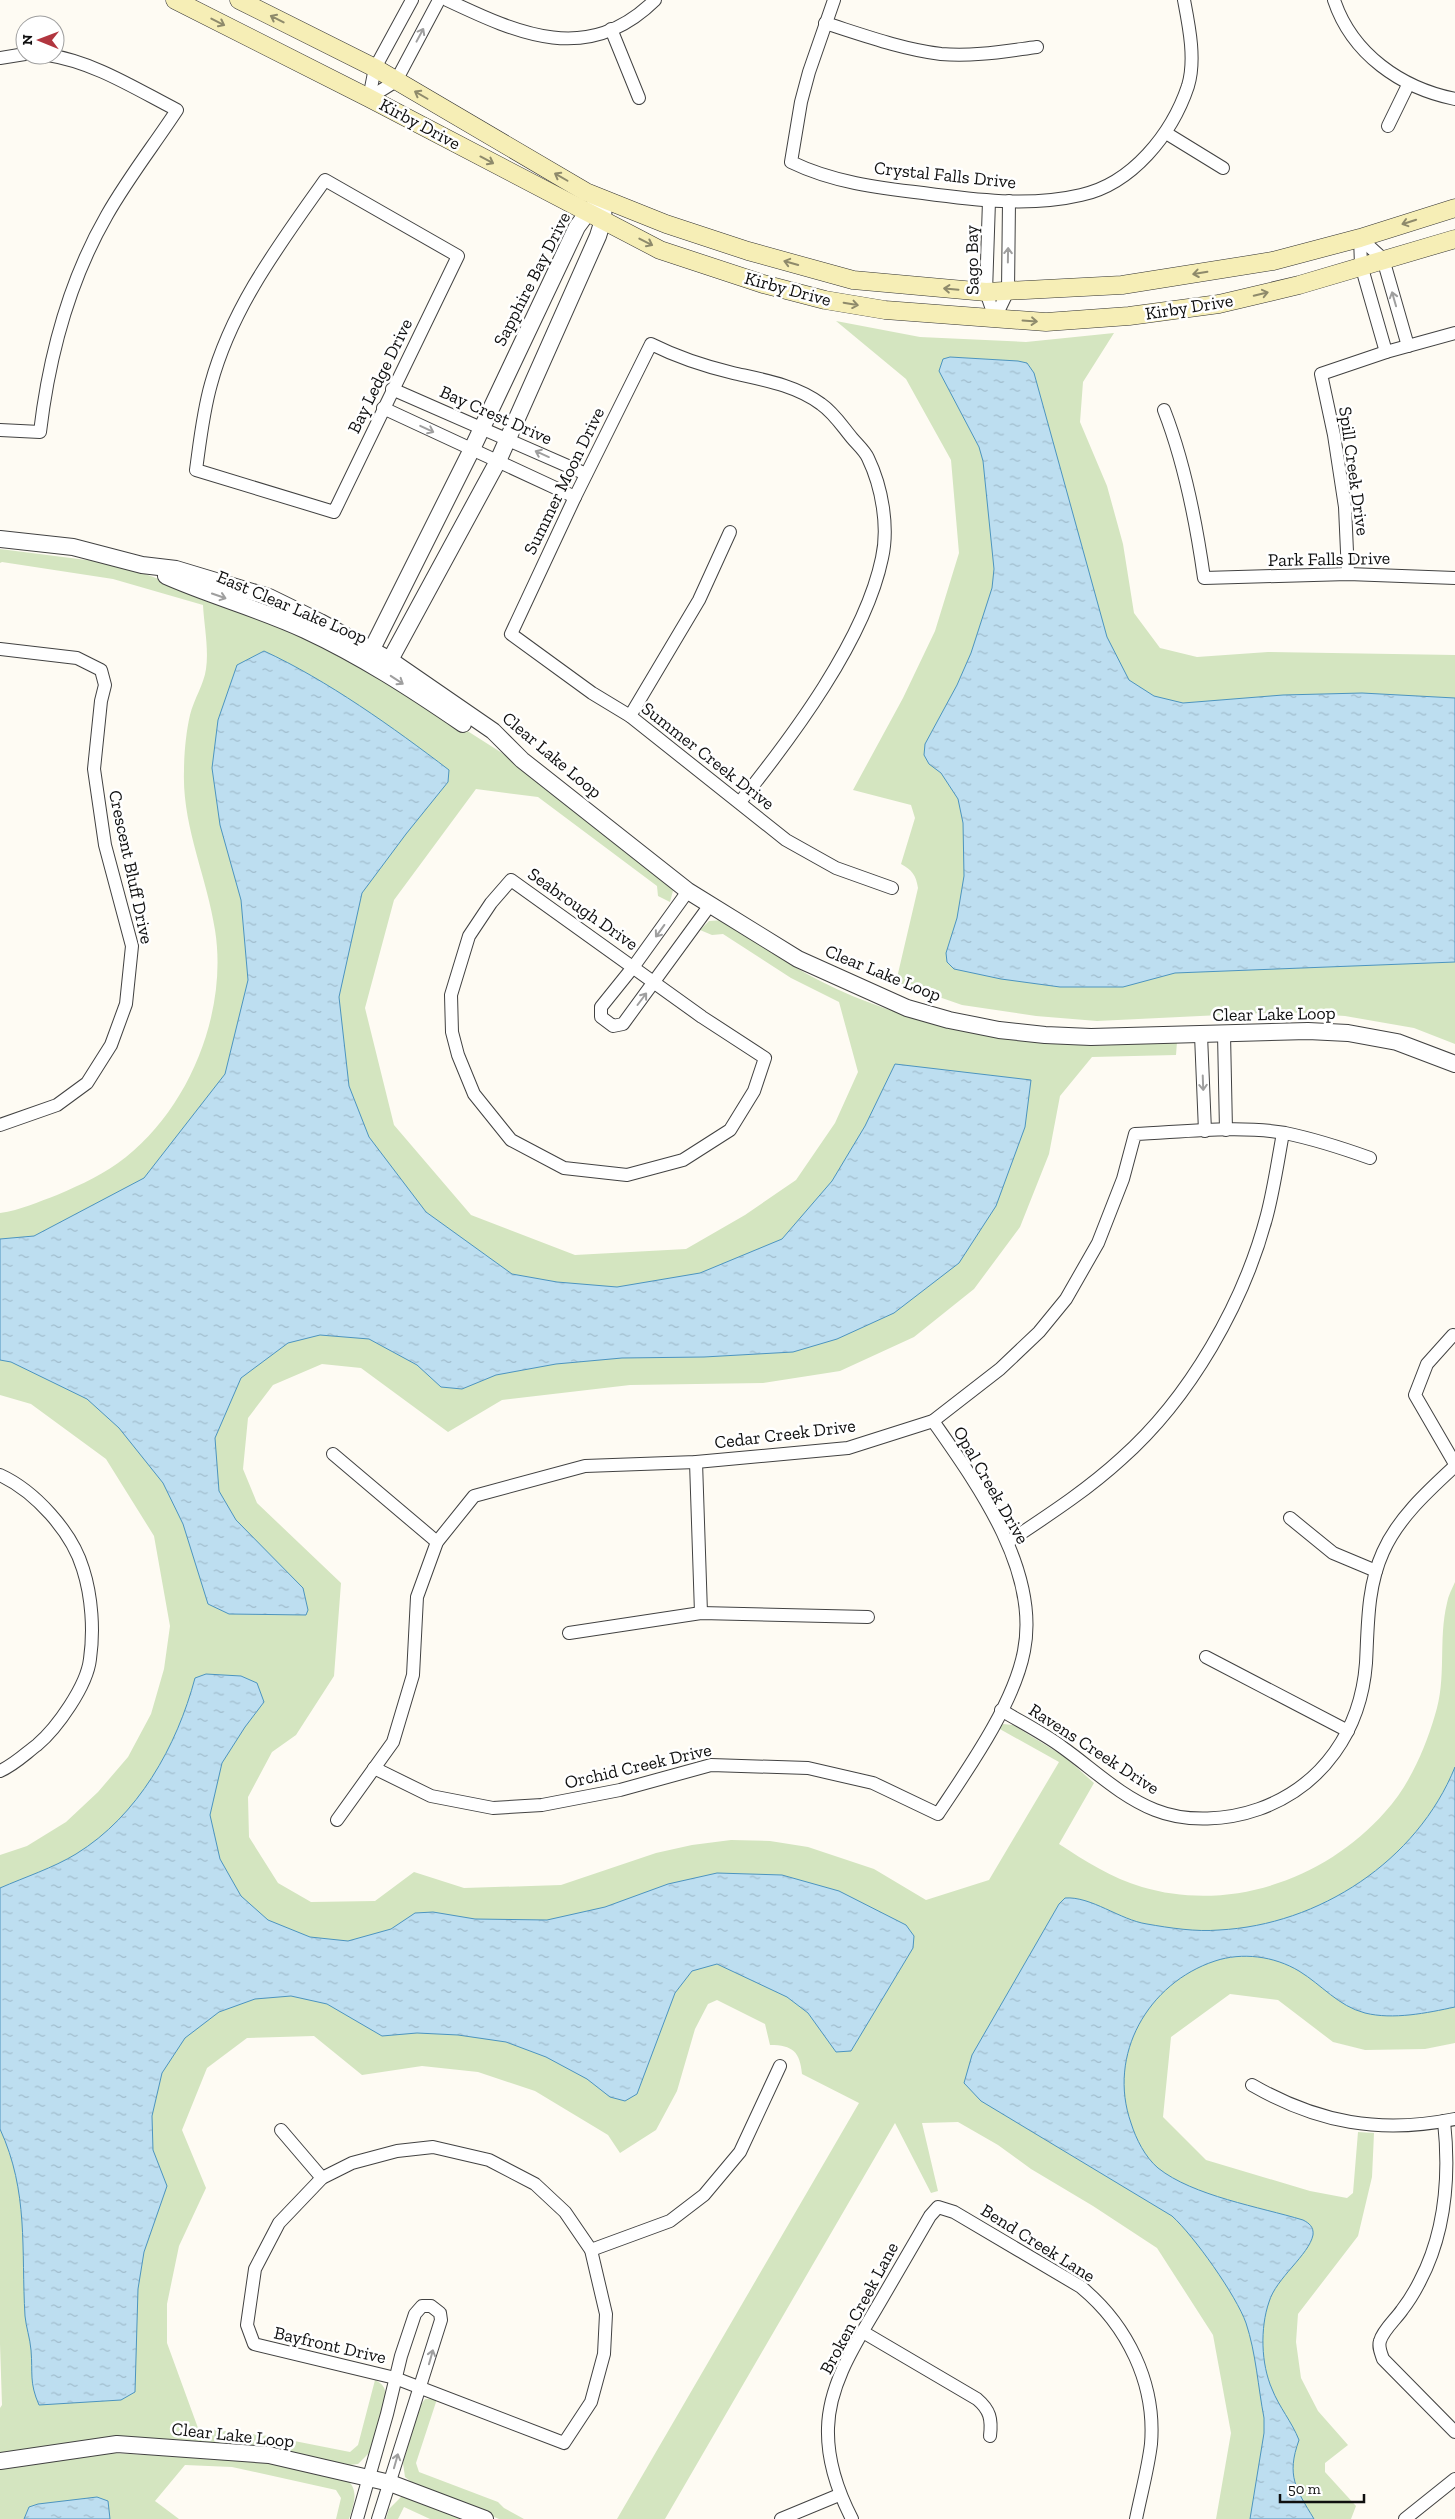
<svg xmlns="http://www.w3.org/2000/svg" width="1455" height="2519" viewBox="0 0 1455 2519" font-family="'Zilla Slab',serif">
  <defs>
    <pattern id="water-ripples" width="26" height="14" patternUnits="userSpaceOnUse" patternTransform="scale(1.25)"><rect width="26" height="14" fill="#bddef0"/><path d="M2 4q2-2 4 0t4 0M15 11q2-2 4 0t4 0" fill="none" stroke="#a1bdcd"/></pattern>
  </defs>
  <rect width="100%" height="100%" fill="#fefbf3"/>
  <g fill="#d4e5c0">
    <path d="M836,321L920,337L1026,342L1114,333L1083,382L1080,422L1107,486L1123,544L1134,613L1160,648L1197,657L1268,652L1455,655V1044L1414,1028L1345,1016L1283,1012L1097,1021L1036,1016L962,1005L896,982L918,888C916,875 912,870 901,864L915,818L911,805L853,790L903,698L935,631L959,553L951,460L906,379Z"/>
    <path d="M0,549L118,564L257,615L359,662L502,753L668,877L674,887L670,902L658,896L657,886L538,797L476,789L394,900L365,1008L394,1125L471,1215L575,1255L686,1249L745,1215L796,1180L835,1123L858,1072L839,1002L791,978L723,934L712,935L700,930L709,921L724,920C747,935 770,952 793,966C879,1017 980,1039 1079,1045C1111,1047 1145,1043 1177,1042L1176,1055L1092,1057L1060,1096L1049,1154L1020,1227L974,1289L914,1337L840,1371L763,1383L630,1385L502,1400L448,1432L361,1368L322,1364L273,1385L248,1418L243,1469L257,1503L341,1583L334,1676L296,1735L272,1752L248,1797L249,1837L278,1883L311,1902L375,1901L414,1872L464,1888L561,1885L656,1853L692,1845L731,1840L770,1841L808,1847L874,1869L926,1900L989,1880L1059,1762L998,1728L1003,1724L1013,1725L1065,1757L1094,1783L1059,1844C1085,1861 1112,1878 1142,1887C1230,1913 1326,1879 1385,1812C1409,1786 1425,1749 1435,1715C1447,1679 1438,1640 1447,1603C1448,1596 1452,1589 1455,1582V2043L1425,2049L1365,2050L1333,2042L1278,2000L1230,1994L1171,2037L1163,2117L1206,2160L1310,2191L1347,2198L1353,2193L1358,2132L1374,2133L1372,2177L1358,2236L1298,2314L1296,2342L1301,2378L1318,2411L1348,2445L1325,2463V2472L1356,2506L1351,2519H1216L1231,2433L1213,2335L1157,2248L1093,2206L1031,2169L998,2145L958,2122L922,2123L938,2191L931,2193L895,2123L665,2519H617L859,2103L802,2074C800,2052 793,2045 770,2045L765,2024L717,2000L708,2004L695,2029L677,2091L656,2130L620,2153L608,2135L535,2091L478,2072L422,2066L362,2075L314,2036L247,2038L207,2068L182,2130L206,2188L179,2246L167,2304V2343L198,2428L269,2436L350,2452L358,2445L375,2380C383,2384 385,2387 386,2396L369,2453L358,2464L350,2465C285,2451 219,2439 151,2441C101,2443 50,2451 0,2456V2408L2,2405L0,2344V1855L27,1846L66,1822L98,1792L128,1757L151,1714L164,1669L170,1626L154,1536L106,1459L31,1404L0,1395V1213C21,1210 38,1202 57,1195C82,1184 105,1174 126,1157C190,1106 228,1011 215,930C207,877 182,826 184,771C184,754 186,732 190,715C194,699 204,684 206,669C209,649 204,625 203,605L113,579L2,562L0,563Z"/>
    <polygon points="425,2399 437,2399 416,2463 419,2472 498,2502 504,2508 524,2519 499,2519 414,2484 405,2477 403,2463 420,2406"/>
    <path d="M112,2453L257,2461L345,2478C360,2489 354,2504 349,2519H336L341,2498L336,2490L232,2467L185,2465L155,2501L179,2519H0V2467Z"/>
    <polygon points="401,2497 411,2497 464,2519 430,2519 404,2507 398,2519 386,2519 389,2509"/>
  </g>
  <g fill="url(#water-ripples)" stroke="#4c94bf">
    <polygon points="950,357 1018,361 1027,363 1034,373 1107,637 1129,680 1154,696 1183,703 1283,695 1362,693 1455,698 1455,962 1175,973 1123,987 1060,987 1001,979 954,969 947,962 946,953 957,918 964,876 963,823 958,799 941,773 929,764 924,755 925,744 957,685 971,653 992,588 994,569 983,461 979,447 939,371 943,359"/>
    <path d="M264,651C327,680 394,728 449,770L448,782L406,834L362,893L339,997L349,1086L369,1137L426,1212L512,1274L557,1282L617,1287L700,1273L782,1239L832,1181L865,1126L895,1064L1031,1080L1025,1127L996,1206L959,1263L894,1313L837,1339L793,1352L704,1357L622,1358L556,1364L496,1375L462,1389L441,1387L417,1365L369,1339L320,1335L288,1343L241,1378L215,1438L219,1491L236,1520L303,1588L308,1610L306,1615L229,1614L208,1604L183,1524L163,1483L119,1428L87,1399L11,1362L0,1360V1239L34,1236L144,1178L225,1074L248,980L241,900L220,825L212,768L218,720L237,665Z"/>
    <path d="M206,1674L241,1676L257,1683L264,1702L245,1727L222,1763L210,1815L220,1859L241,1896L268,1920L310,1937L348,1941L391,1929L415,1913L433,1912L475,1919L547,1920L605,1907L668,1884L717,1873L782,1875L839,1891L906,1925L914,1936L913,1948L851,2051L836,2052L808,2013L787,1997L717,1964L692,1971L675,1993L637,2094L625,2101L610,2097L587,2079L546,2057L506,2042L458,2035L417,2033L382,2036L327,2004L291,1996L255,1999L219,2012L185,2038L162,2073L152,2116L153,2150L167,2186L144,2252L138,2289L135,2392L121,2400L39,2405C29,2382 33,2374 31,2350C30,2338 26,2327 25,2316C21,2249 29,2192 0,2129V1888C25,1877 53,1868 76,1854C138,1816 177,1746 195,1678Z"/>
    <path d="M1455,1767V2007C1427,2013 1393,2020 1365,2013C1338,2006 1322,1985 1299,1971C1274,1956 1242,1952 1215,1961C1148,1983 1107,2055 1131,2123C1136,2139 1145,2157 1158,2168C1193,2196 1260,2207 1303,2220C1309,2223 1314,2227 1313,2235C1309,2255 1276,2278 1269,2302C1260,2328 1261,2364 1272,2389C1279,2407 1292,2422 1299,2440C1286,2476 1296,2489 1314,2519H1250L1264,2433V2418C1258,2387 1256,2353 1246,2323C1236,2295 1194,2236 1172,2216L981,2101L964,2083L972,2055L1059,1904L1065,1898C1091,1896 1120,1920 1147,1924C1170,1928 1196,1932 1219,1930C1319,1925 1417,1861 1455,1767Z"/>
    <polygon points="97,2497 108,2501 110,2519 24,2519 29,2507 38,2504"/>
  </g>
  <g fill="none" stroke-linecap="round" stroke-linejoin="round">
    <g stroke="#424242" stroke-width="14">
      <g id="minor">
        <path d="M447,0C519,34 588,66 655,0"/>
        <path d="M834,0L809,72L801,102L791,162C832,182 878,188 923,193C974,200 1030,207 1081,195C1132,184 1172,134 1188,86C1196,60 1189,26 1184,0"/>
        <path d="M1334,0C1352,54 1401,88 1455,99"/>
        <path d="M825,23C863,35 901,49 941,54C973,57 1006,51 1037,47"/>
        <polyline points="611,29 639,98"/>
        <polyline points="0,58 25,54"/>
        <polyline points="369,98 396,81 439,0"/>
        <polyline points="369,98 375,68 412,0"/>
        <polyline points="1388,126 1408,85"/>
        <polyline points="1166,133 1223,168"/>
        <path d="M325,180L458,256L334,512L196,470C200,441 203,412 211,384C232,307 279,245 325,180Z"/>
        <polyline points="989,201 986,292 995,318"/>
        <polyline points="1360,238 1383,259 1408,346"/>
        <polyline points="1360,238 1361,265 1386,352"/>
        <polyline points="995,318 1008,291 1009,201"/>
        <polyline points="392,389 586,474"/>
        <polyline points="383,408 575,497"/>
        <path d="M1164,410C1185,464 1196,521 1204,578L1348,574L1455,578"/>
        <path d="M0,430L40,432C49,356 69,281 107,215C128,178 154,145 177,110C136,89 94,62 48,55"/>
        <polyline points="1348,574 1345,507 1334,435 1321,374 1386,352 1455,333"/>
        <polyline points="0,649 77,658 101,670 105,685 101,701 94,769 105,845 132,946 126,1004 111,1045 87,1083 57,1105 0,1125"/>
        <polyline points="630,716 699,600 730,532"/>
        <path d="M740,802C792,737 865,640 882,558C889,527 882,487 868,458C865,451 857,444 852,438C842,426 834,413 821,404C795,385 764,380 733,373C704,366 677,357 651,344L575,497L511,634L592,693L630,716L786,840L836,868L892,888"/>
        <polygon points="511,880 702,1017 765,1058 754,1091 730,1130 683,1160 627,1175 564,1168 511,1140 474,1094 458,1055 452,1032 451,995 469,936 491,903"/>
        <polyline points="688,891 634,966 601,1007 601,1017 613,1026 623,1024 710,905"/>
        <polyline points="1224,1034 1226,1130"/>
        <polyline points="1201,1035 1205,1131"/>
        <polyline points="1453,1335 1427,1364 1415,1395 1455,1464"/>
        <polyline points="333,1454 437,1542"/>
        <polyline points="696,1462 701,1613"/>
        <path d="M0,1475C35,1491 72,1532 83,1569C92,1597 94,1631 90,1659C87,1686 57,1728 37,1745C25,1754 14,1765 0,1771"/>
        <polyline points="1290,1518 1333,1553 1376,1571"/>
        <path d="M1008,1542C1047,1516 1086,1491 1121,1459C1190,1398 1244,1303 1267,1215C1274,1188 1278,1160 1283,1133"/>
        <polyline points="569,1633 701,1613 868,1617"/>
        <polyline points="1206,1657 1348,1731"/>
        <path d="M1001,1710C1021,1722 1043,1733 1062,1747C1093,1769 1120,1796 1155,1810C1187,1823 1228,1820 1259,1809C1323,1786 1361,1730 1366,1663C1368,1626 1367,1587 1383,1552C1398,1518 1428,1491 1455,1466"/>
        <path d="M374,1768L431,1796L493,1808L542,1805L620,1790L711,1765L808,1768L873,1783L938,1814C968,1769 1014,1704 1024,1651C1040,1570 977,1484 933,1421"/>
        <path d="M337,1820L393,1742L413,1675L417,1597L437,1542L474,1496L585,1466L696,1462L848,1448L933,1421L1000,1369L1039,1332L1066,1299L1098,1243L1123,1179L1135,1134C1182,1132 1240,1125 1285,1133C1314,1139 1342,1148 1370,1158"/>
        <path d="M1252,2085C1318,2123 1380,2134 1455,2119"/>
        <path d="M1444,2121C1450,2176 1446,2231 1420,2281C1415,2291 1409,2301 1402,2310C1396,2319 1383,2330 1380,2341C1378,2347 1381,2353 1383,2359L1455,2432"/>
        <polyline points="281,2130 322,2178"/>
        <polygon points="433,2147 489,2160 535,2184 565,2212 591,2250 606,2314 604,2354 591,2402 564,2443 395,2378 254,2344 247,2325 255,2269 279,2223 322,2178 352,2163 397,2151"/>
        <polyline points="591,2250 670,2221 704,2195 740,2152 780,2066"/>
        <path d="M863,2332L977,2399C990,2410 992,2419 990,2436"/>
        <polyline points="357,2519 387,2414 401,2356 415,2314 422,2306 431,2306 440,2313 441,2320 378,2519"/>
        <polyline points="781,2519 839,2495"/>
        <path d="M852,2519C837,2490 827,2461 828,2428C829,2382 858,2340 880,2302C897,2273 913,2245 930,2216L938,2207L954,2212L1081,2287C1127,2325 1156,2383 1151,2444C1148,2469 1141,2494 1136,2519"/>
        <polyline points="1405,2519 1455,2479"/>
      </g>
    </g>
    <g stroke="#424242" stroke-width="18">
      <g id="tertiary">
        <polygon points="604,200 603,220 598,236 498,461 390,660 375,666 372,649 472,449 577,227 588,212"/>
        <polyline points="0,539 73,547 142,565 176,569 269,597 320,622 390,660 493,731 522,760 688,891 798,959 907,1008 949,1020 999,1030 1045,1035 1091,1037 1308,1031 1348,1033 1397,1042 1455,1064"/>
        <path d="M166,576C211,596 260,609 305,630C361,656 412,689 463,724"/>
        <polyline points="0,2461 117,2444 269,2455 390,2483 485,2519"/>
      </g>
    </g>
    <g stroke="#313131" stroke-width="19">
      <g id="secondary">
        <polyline points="175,0 369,98 660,250 763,284 825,300 885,310 1046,322 1129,316 1219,304 1299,285 1455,239"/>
        <polyline points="239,0 375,68 586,192 666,224 748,251 853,280 986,292 1122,285 1273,261 1360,238 1455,208"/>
      </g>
    </g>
    <use href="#minor" stroke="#fff" stroke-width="12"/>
    <use href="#tertiary" stroke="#fff" stroke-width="16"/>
    <use href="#secondary" stroke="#f6eeb6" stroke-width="18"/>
  </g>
  <defs><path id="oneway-shaft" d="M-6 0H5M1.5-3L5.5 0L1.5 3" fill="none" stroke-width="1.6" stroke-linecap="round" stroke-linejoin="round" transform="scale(1.25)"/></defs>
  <g stroke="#8e8a6b">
    <use href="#oneway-shaft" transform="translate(277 19) rotate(-153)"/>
    <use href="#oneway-shaft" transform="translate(218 22) rotate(27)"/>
    <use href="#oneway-shaft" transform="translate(421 95) rotate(-150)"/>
    <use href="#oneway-shaft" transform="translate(487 160) rotate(28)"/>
    <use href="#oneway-shaft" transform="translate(561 177) rotate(-150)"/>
    <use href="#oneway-shaft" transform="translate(1409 222) rotate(162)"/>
    <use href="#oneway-shaft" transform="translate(646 242) rotate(27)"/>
    <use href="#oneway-shaft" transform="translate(791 263) rotate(-164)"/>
    <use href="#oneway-shaft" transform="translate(1200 273) rotate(171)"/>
    <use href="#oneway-shaft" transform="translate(951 289) rotate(-175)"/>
    <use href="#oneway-shaft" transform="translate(1261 294) rotate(-14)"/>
    <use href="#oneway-shaft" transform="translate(851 304) rotate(10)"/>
    <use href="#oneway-shaft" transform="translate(1030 321) rotate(4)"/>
  </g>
  <g stroke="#9f9f9f">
    <use href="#oneway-shaft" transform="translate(420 35) rotate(-62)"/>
    <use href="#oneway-shaft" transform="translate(1008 255) rotate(-89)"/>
    <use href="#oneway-shaft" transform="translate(1394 299) rotate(-106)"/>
    <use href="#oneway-shaft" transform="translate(427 429) rotate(25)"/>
    <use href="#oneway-shaft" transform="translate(542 454) rotate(-156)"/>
    <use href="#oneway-shaft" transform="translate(219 596) rotate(19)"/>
    <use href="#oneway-shaft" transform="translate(397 680) rotate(33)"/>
    <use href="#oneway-shaft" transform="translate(660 931) rotate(126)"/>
    <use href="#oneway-shaft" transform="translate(642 999) rotate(-53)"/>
    <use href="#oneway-shaft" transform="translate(1203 1083) rotate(88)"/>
    <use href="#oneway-shaft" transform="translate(431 2357) rotate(-74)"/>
    <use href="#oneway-shaft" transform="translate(396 2461) rotate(-74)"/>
  </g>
  <g text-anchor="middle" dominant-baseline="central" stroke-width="5" stroke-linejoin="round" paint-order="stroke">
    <g font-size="18" fill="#0f0f0f" stroke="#fff">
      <text transform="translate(420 124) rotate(28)">Kirby Drive</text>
      <text transform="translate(945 175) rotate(6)">Crystal Falls Drive</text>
      <text transform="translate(972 260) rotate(-91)">Sago Bay</text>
      <text transform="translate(532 279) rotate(-63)">Sapphire Bay Drive</text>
      <text transform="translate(788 289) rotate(15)">Kirby Drive</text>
      <text transform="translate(1189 307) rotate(-9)">Kirby Drive</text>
      <text transform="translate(380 376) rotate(-64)">Bay Ledge Drive</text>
      <text transform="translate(496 415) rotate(24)">Bay Crest Drive</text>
      <text transform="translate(1354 471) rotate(82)">Spill Creek Drive</text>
      <text transform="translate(564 481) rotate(-64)">Summer Moon Drive</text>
      <text transform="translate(1329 559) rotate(-1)">Park Falls Drive</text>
      <text transform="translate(292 607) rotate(23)">East Clear Lake Loop</text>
      <text transform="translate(552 755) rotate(40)">Clear Lake Loop</text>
      <text transform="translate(708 756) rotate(38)">Summer Creek Drive</text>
      <text transform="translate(131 867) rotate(78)">Crescent Bluff Drive</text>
      <text transform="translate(583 909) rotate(35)">Seabrough Drive</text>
      <text transform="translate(883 973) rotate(22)">Clear Lake Loop</text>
      <text transform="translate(1274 1014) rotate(-1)">Clear Lake Loop</text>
      <text transform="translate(785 1434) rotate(-7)">Cedar Creek Drive</text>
      <text transform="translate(991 1485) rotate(60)">Opal Creek Drive</text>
      <text transform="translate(1094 1749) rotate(33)">Ravens Creek Drive</text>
      <text transform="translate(638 1766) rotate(-13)">Orchid Creek Drive</text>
      <text transform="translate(1038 2243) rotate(32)">Bend Creek Lane</text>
      <text transform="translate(859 2308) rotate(-62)">Broken Creek Lane</text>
      <text transform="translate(330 2345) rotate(13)">Bayfront Drive</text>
      <text transform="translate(233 2435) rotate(6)">Clear Lake Loop</text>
    </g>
  </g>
  <g transform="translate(40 40) rotate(271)"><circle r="24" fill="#ffffff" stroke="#9f9f9f"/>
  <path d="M0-4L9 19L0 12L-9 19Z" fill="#b1363f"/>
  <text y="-8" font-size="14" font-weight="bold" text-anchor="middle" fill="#0f0f0f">N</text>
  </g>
  <path d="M1280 2494v8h84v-8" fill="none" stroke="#0f0f0f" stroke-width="2.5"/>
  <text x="1288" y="2494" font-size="15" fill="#0f0f0f" stroke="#ffffff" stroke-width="4" paint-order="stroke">50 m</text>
</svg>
